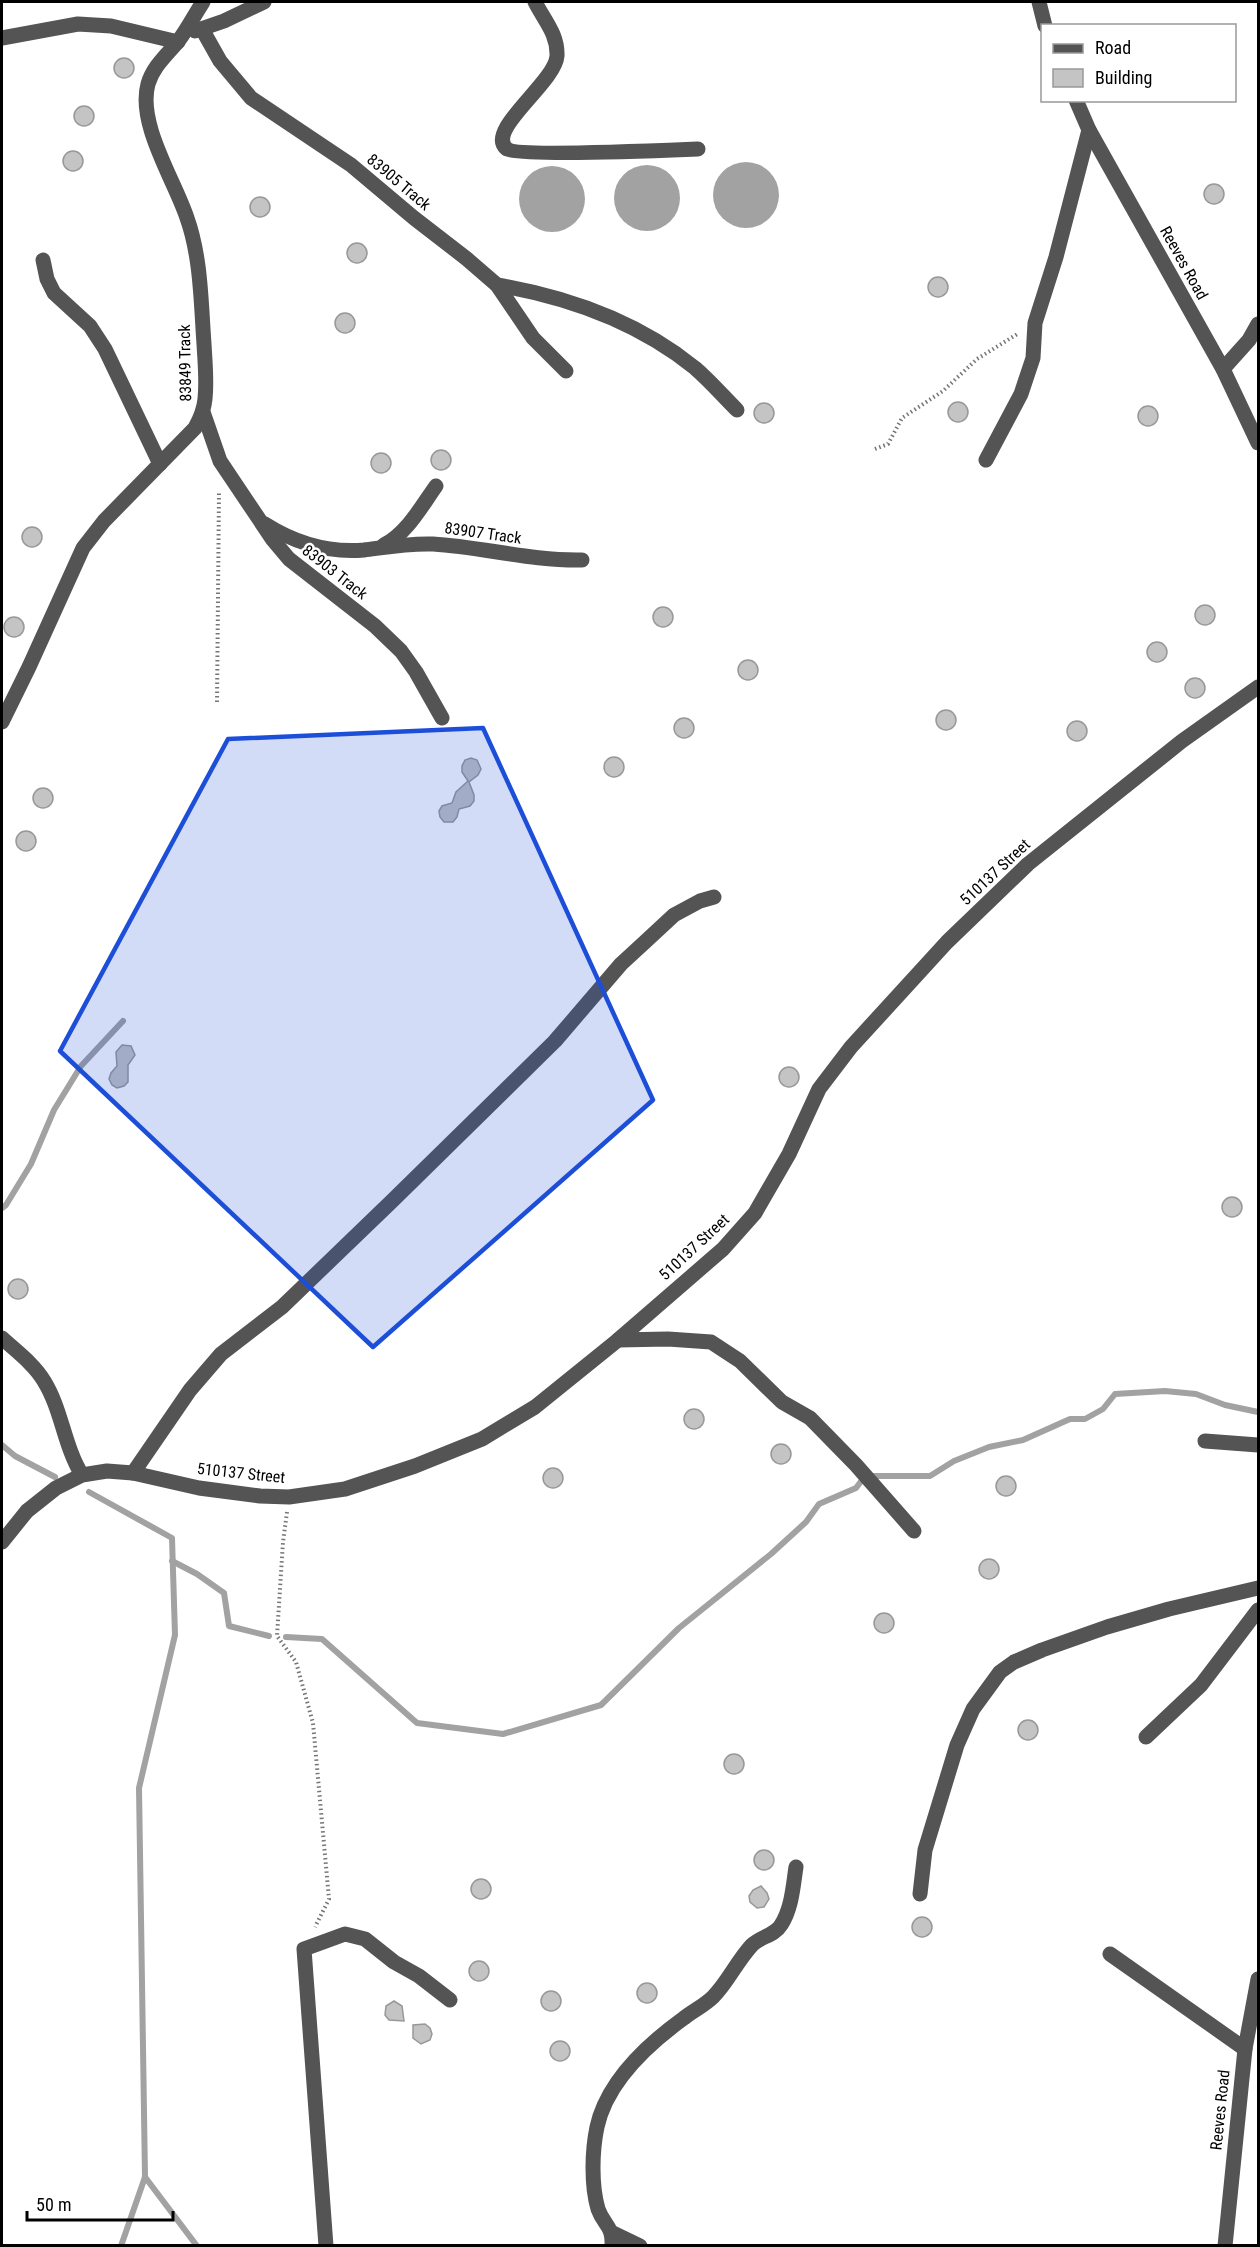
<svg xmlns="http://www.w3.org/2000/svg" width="1260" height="2247" viewBox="0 0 1260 2247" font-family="'Roboto Condensed',sans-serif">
  <rect width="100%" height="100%" fill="#fff"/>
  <g fill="#a2a2a2">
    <circle cx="746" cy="195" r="33"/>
    <circle cx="647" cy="198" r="33"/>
    <circle cx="552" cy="199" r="33"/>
  </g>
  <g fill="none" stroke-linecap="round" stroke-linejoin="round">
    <g stroke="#a2a2a2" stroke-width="6">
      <polyline points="2,1208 6,1205 31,1164 54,1110 81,1066 123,1021"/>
      <polyline points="2,1445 15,1456 55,1477"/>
      <polyline points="89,1492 172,1538 175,1635 139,1788 145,2177 121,2246"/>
      <polyline points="172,1561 197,1574 224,1593 229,1626 269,1636"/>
      <polyline points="286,1637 322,1639 417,1723 503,1734 601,1705 679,1628 771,1554 806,1522 819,1504 856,1488 865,1476 930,1476 954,1461 989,1447 1023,1440 1070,1419 1085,1419 1103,1409 1115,1394 1165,1391 1196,1394 1225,1405 1258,1412"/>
      <polyline points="145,2177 197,2246"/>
    </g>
  </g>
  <g fill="#c4c4c4" stroke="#989898" stroke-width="1.5">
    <circle cx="124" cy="68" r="10"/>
    <circle cx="84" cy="116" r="10"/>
    <circle cx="73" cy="161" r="10"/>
    <circle cx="1214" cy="194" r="10"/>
    <circle cx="260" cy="207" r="10"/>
    <circle cx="357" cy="253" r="10"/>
    <circle cx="938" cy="287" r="10"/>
    <circle cx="345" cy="323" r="10"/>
    <circle cx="958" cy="412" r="10"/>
    <circle cx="764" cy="413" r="10"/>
    <circle cx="1148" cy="416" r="10"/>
    <circle cx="441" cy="460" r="10"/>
    <circle cx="381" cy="463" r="10"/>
    <circle cx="32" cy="537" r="10"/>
    <circle cx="1205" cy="615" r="10"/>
    <circle cx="663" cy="617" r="10"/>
    <circle cx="14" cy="627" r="10"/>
    <circle cx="1157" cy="652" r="10"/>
    <circle cx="748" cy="670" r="10"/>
    <circle cx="1195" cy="688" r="10"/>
    <circle cx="946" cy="720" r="10"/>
    <circle cx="684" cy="728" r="10"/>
    <circle cx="1077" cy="731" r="10"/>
    <circle cx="614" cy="767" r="10"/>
    <polygon points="471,758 477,760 481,769 478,775 469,782 474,795 474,801 470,806 459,809 457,817 453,822 444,822 440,817 439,811 442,806 452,803 456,792 468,781 462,772 462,766 465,760"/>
    <circle cx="43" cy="798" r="10"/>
    <circle cx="26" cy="841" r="10"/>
    <polygon points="122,1045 131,1046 135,1055 128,1065 128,1082 124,1086 117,1088 112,1085 109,1079 111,1073 117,1066 116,1052"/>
    <circle cx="789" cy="1077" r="10"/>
    <circle cx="1232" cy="1207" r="10"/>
    <circle cx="18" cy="1289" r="10"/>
    <circle cx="694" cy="1419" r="10"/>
    <circle cx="781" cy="1454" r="10"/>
    <circle cx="553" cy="1478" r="10"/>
    <circle cx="1006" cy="1486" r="10"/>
    <circle cx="989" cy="1569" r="10"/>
    <circle cx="884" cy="1623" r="10"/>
    <circle cx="1028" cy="1730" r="10"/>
    <circle cx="734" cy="1764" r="10"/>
    <circle cx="764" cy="1860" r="10"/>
    <circle cx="481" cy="1889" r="10"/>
    <polygon points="761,1886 767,1893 769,1899 764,1907 757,1908 750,1902 749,1896 753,1890"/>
    <circle cx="922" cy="1927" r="10"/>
    <circle cx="479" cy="1971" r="10"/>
    <circle cx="647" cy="1993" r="10"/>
    <circle cx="551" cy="2001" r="10"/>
    <polygon points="394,2001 402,2006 404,2021 389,2020 385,2015 386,2006"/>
    <polygon points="425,2024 430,2028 432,2034 430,2040 421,2044 413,2038 413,2025"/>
    <circle cx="560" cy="2051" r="10"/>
  </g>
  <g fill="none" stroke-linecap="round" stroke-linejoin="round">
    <g stroke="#767676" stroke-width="4" stroke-dasharray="1.5 3" stroke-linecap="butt">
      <polyline points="875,449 888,444 902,418 943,391 977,359 1019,333"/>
      <polyline points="217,702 219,491"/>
      <polyline points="287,1512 283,1542 277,1636 296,1662 313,1723 329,1899 315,1927"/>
    </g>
    <g stroke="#545454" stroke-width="15">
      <path d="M535,2C544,20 558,34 557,56C555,83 484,131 507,149C518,157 673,150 698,149"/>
      <polyline points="1039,2 1045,26"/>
      <polyline points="202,29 220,61 251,98 351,165 414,218 467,259 497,285 533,338 566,371"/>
      <polyline points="195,31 224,21 264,2"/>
      <polyline points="2,38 78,24 111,26 178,42"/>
      <polyline points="1076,100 1089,130 1223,369 1258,443"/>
      <polyline points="43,260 47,279 54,293 90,326 105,349 160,464"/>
      <path d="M497,285C568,297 638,322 695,368C710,381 723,396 737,410"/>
      <polyline points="1223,369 1249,340 1258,324"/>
      <polyline points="203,412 220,461 273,540 289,559 375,626 401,651 416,672 442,718"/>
      <polyline points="986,460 1021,394 1033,358 1035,323 1056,257 1089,130"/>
      <path d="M265,524C295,543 328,553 364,550C387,547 409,543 433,544C483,547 531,561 582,560"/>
      <path d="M384,545C407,533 421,507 436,486"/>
      <path d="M2,722L29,667L83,548L104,521L195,428C200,419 204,410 205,399C207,381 205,362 204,344C201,303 201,257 187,218C175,181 137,124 148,84C153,66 168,54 179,40C188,28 195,14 203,2"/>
      <path d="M2,1338C16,1351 34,1364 44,1381C62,1410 64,1446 82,1475"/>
      <polyline points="618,1340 668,1339 711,1342 740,1361 782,1402 810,1418 856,1465 914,1531"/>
      <polyline points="1205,1441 1258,1445"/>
      <polyline points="133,1473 190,1390 221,1354 282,1307 392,1201 555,1041 621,964 646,941 674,915 700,901 714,897"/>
      <polyline points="2,1542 27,1511 56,1488 82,1475 107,1471 133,1473 199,1488 260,1496 289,1497 345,1489 415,1466 482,1439 535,1407 618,1340 723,1249 755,1213 789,1154 819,1089 851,1047 947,942 1028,864 1182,741 1258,687"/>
      <polyline points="1146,1737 1201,1685 1258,1610"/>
      <polyline points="920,1894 925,1850 957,1745 973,1709 1000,1672 1014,1662 1042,1650 1107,1627 1169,1609 1258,1588"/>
      <polyline points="1110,1954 1245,2049"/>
      <polyline points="613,2233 640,2246"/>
      <polyline points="326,2246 304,1949 345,1934 365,1939 394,1962 419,1976 450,2000"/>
      <path d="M612,2246C613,2225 604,2226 598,2209C591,2185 592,2151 597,2127C607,2081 648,2044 684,2018C693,2011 705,2005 713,1997C728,1982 737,1961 752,1945C760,1937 775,1935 781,1925C792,1908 793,1886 796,1867"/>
      <polyline points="1225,2246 1245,2049 1258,1979"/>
    </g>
  </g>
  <path fill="#1d4ed8" fill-opacity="0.2" stroke="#1d4ed8" stroke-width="4.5" stroke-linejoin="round" d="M483,728L653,1100L373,1347L60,1051L228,739Z"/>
  <g text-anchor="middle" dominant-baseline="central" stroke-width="5" stroke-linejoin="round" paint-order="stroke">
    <g font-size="16" fill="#000" stroke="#fff">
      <text transform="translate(399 182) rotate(40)">83905 Track</text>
      <text transform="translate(1184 263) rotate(61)">Reeves Road</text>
      <text transform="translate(185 363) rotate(-91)">83849 Track</text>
      <text transform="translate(483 533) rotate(8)">83907 Track</text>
      <text transform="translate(335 572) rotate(38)">83903 Track</text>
      <text transform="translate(995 872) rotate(-43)">510137 Street</text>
      <text transform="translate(694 1247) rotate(-43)">510137 Street</text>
      <text transform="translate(241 1473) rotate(6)">510137 Street</text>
      <text transform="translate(1220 2110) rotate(-84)">Reeves Road</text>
    </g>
  </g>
  <rect width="1260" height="2247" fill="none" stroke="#000000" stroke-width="6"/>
  <rect x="1041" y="24" width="195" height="78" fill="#ffffff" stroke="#999999" stroke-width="1.5"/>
  <rect x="1053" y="44" width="30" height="9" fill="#545454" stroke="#999999" stroke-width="1.5"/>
  <text x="1095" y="54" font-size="18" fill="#000000">Road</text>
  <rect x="1053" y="69" width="30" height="18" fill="#c4c4c4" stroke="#999999" stroke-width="1.5"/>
  <text x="1095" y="84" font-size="18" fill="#000000">Building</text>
  <path d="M27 2211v9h146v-9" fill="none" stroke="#000000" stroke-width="3"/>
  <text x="36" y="2211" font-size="18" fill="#000000" stroke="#ffffff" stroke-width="4.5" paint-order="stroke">50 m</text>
</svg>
